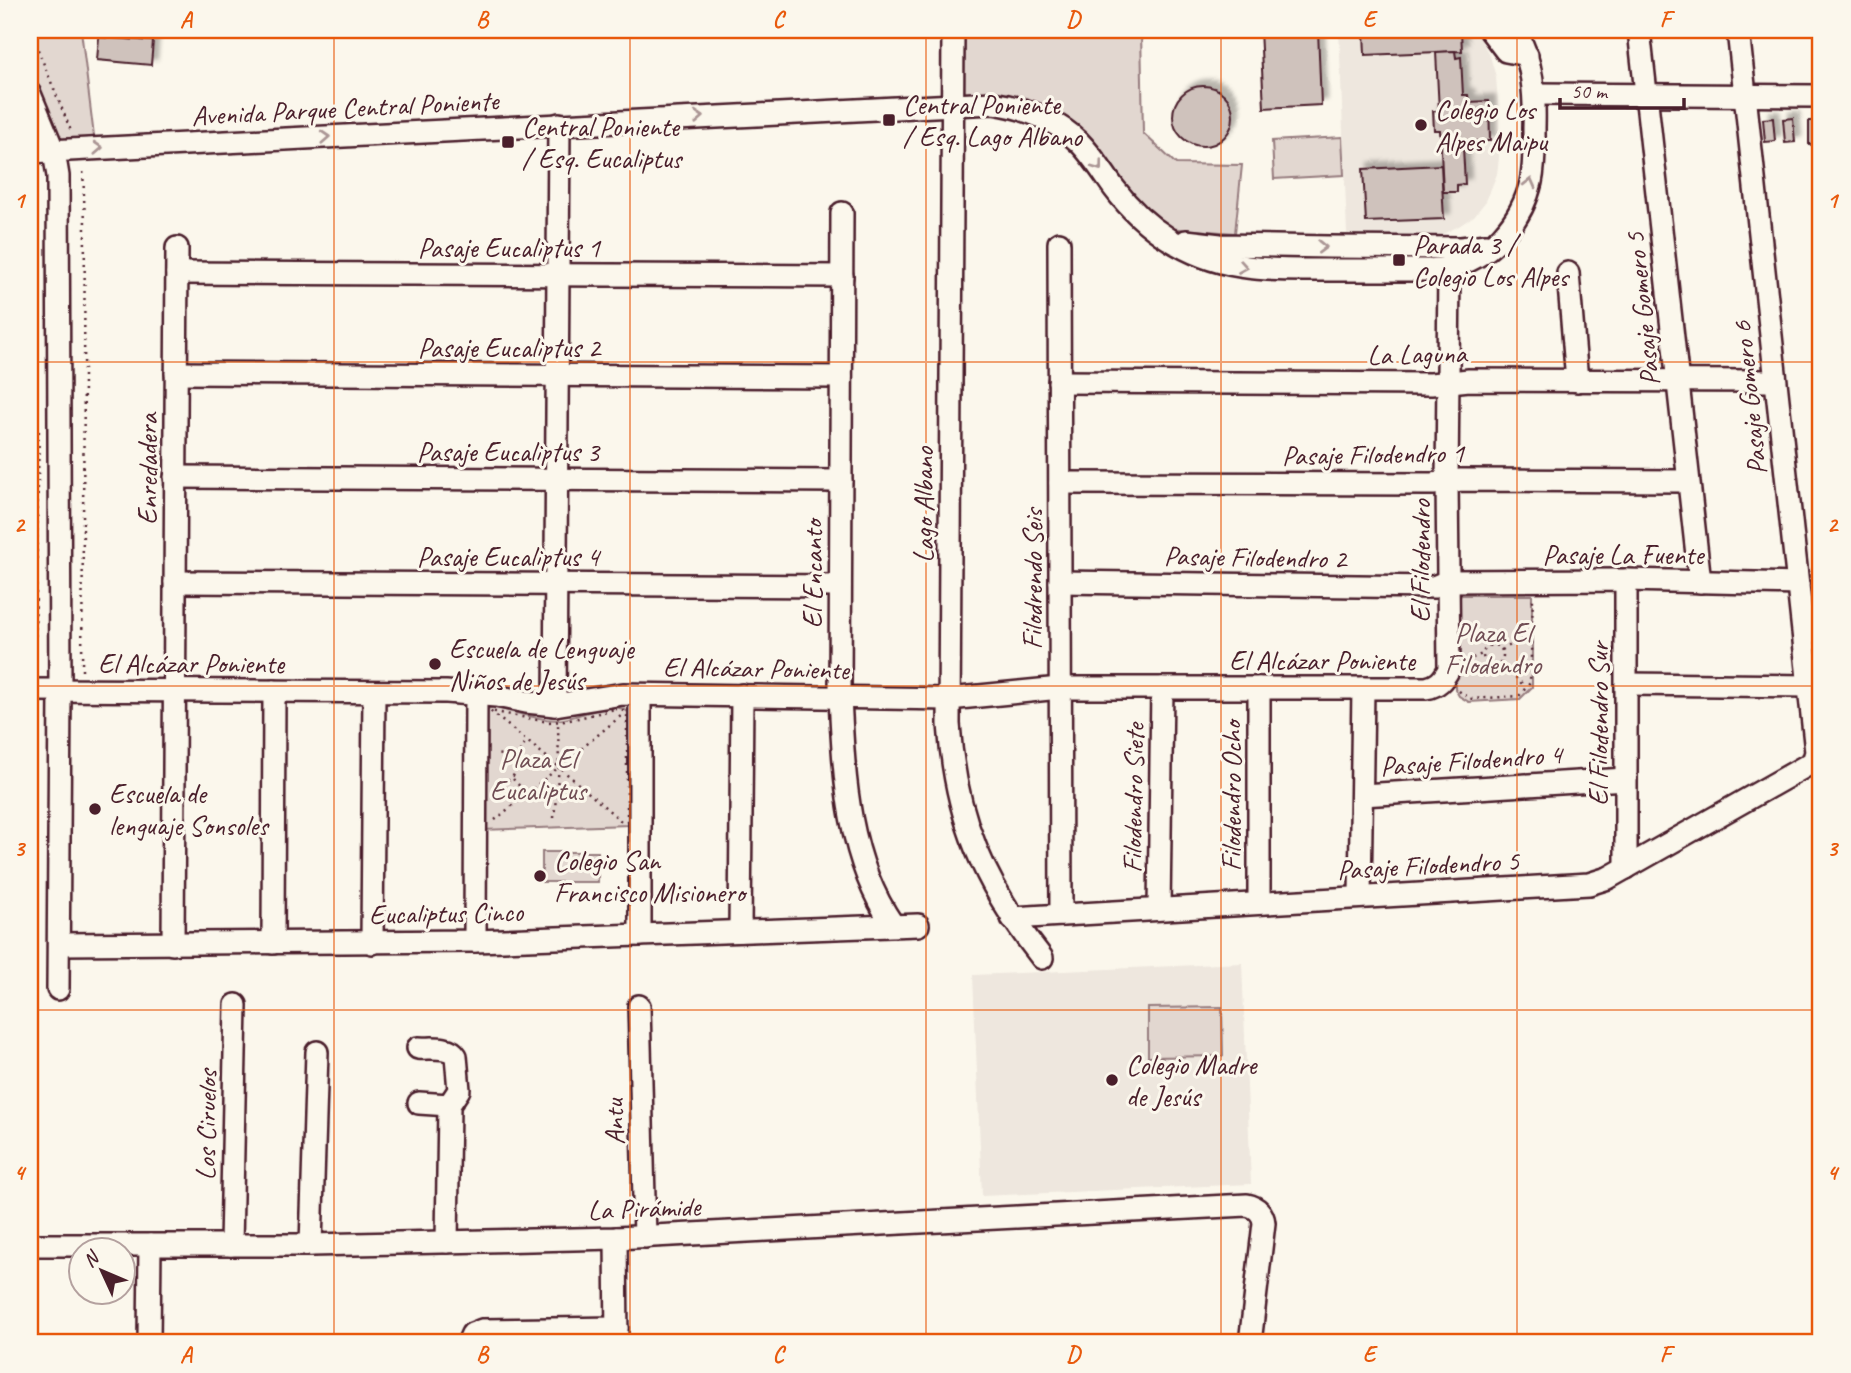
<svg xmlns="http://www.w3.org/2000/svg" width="1851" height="1373" viewBox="0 0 1851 1373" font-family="Caveat,sans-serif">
  <defs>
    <filter id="shadow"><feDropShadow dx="6" dy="-6" stdDeviation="2" flood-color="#0004"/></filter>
  </defs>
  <rect width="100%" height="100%" fill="#fbf7ec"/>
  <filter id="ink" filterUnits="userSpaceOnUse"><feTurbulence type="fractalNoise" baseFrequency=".0143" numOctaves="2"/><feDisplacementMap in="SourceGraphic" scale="14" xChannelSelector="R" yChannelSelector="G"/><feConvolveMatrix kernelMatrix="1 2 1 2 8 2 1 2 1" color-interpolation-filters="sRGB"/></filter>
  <g filter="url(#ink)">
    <g fill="#eee7de">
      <polygon points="1339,30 1475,30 1490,56 1496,77 1499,115 1499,158 1497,174 1486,201 1474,216 1459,226 1443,234 1429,237 1347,234"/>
      <polygon points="1242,963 1251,1184 982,1196 973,975"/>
    </g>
    <g fill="#e2d7d0" stroke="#967b7e" stroke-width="2">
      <polygon points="30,30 81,30 95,145 64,146 43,107 30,77"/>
      <polygon points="963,30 1141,30 1143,133 1176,164 1242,165 1235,233 1165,228 1137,201 1071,121 1004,99 961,99"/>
      <polygon points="1342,137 1344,175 1274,179 1272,141"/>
      <polygon points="1462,595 1532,595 1532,687 1520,699 1469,702 1459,696 1455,689 1454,606 1457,597"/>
      <path d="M493,707C511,711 547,723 564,719C581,716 614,699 628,712L629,721V825L481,830L483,715L487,709Z"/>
      <rect x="542" y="852" width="56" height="30"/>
      <polygon points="1222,1007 1223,1056 1148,1057 1148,1008"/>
    </g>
    <g fill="#cfc2bc" stroke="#4a1f2b" stroke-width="2" filter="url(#shadow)">
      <polygon points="1260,30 1318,30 1321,105 1264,108"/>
      <polygon points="1395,30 1461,30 1462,51 1365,55 1364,31"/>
      <polygon points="99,37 153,41 151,65 97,60"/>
      <polygon points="1455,51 1456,58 1461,57 1463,95 1468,95 1469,102 1489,101 1490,141 1468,141 1468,147 1463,147 1465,184 1457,185 1457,192 1443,192 1440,130 1434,130 1433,111 1439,111 1436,52"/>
      <circle cx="1203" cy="116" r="30"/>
      <polygon points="1773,118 1775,141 1765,142 1763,119"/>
      <polygon points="1793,118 1795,142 1785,143 1783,119"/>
      <polygon points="1809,121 1820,121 1820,144 1809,145"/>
      <polygon points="1441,165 1444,219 1366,222 1363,169"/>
    </g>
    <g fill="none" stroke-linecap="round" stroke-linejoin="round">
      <g stroke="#4a1f2b" stroke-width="26">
        <g id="minor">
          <path d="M953,30L949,724C955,818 984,884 1042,958"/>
          <polyline points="1490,30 1506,51 1527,55"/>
          <polyline points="1639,30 1700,582"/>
          <polyline points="30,94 54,152 58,176 60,690 58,989"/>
          <polyline points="1535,94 1821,96"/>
          <path d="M30,152L993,103C1025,108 1055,119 1079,142C1093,156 1103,173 1114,188C1129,208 1148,226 1169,239C1218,271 1266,270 1322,270C1358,270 1393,270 1429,270C1436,269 1443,269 1450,267C1490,258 1522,221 1531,182C1535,164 1534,146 1534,128C1535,94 1533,61 1515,30"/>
          <path d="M842,213L840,697C844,775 847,858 893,925"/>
          <polyline points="1186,241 1220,245 1329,247 1461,248 1486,245"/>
          <polyline points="1059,243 1061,915"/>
          <polyline points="177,273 842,276"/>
          <polyline points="1568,273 1577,381"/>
          <polyline points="176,373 841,377"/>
          <polyline points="1059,382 1431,384 1469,380 1775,381"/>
          <polyline points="175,477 841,481"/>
          <polyline points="1060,483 1433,484 1461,480 1688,481"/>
          <polyline points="175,582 840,586"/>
          <polyline points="1060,582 1434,587 1448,581 1626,580 1798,584"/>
          <polyline points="1626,684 1809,686"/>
          <path d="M30,690L446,692L496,696L526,702L555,705L623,694L949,699L1060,688H1426C1438,686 1443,680 1449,669L1447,482L1449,268"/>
          <polyline points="555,705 559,124"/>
          <polyline points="1362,795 1626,779"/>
          <polyline points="1626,868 1626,580"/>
          <polyline points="1360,897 1363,688"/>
          <polyline points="1259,903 1259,688"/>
          <polyline points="1159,909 1162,688"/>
          <polyline points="1012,918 1589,884 1608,878 1813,762 1816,752 1738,30"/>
          <polyline points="740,931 742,695"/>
          <polyline points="640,935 640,695"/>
          <polyline points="475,941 476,694"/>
          <polyline points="273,943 274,691"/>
          <polyline points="372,943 374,692"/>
          <polyline points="59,944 475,941 918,925"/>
          <polyline points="173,944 177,248"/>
          <polyline points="639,1006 645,1237"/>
          <path d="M418,1048C430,1049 449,1045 456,1056L459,1090L449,1105L447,1242"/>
          <polyline points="419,1103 449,1105"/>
          <polyline points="616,1238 617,1343"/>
          <path d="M30,1245H311L616,1238L1247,1205C1257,1207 1263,1213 1264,1223L1250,1343"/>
          <polyline points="231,1245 236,1005"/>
          <polyline points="311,1245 317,1052"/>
          <polyline points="149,1343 150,1245"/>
          <polyline points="468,1343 472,1334 482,1330 617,1328"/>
        </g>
      </g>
      <g stroke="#4a1f2b" stroke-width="2.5" stroke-dasharray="2 5" stroke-linecap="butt">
        <polyline points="30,30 71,131"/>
        <polyline points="1468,626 1485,647"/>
        <polyline points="35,643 39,426"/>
        <circle cx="1493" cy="655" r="10"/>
        <polyline points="1502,650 1530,634"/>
        <polyline points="1466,661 1482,654"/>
        <polyline points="1501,662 1525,687"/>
        <polyline points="82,671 85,224 83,167"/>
        <polyline points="1459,691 1470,699 1519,696 1530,683 1533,598"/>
        <polygon points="615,709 622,710 627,716 627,821 621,821 559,767 490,711 548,722 566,721"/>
        <polyline points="515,757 527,742"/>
        <polyline points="513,779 527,794"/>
        <path d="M494,784C509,784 515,777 518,764C513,754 506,754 495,755"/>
        <polyline points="554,818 559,767 558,724"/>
        <polyline points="495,820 622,715"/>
      </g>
      <use href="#minor" stroke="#fbf7ec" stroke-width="21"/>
    </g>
    <defs><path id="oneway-chevron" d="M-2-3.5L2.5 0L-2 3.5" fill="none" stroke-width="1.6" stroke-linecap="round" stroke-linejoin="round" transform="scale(1.75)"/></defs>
    <g stroke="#ab9695">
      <use href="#oneway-chevron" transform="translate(699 117) rotate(-3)"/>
      <use href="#oneway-chevron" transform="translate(325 137) rotate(-3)"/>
      <use href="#oneway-chevron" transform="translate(98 148) rotate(-3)"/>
      <use href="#oneway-chevron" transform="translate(1098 166) rotate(54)"/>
      <use href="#oneway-chevron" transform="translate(1530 183) rotate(-76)"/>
      <use href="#oneway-chevron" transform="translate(1322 247) rotate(1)"/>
      <use href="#oneway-chevron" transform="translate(1243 267) rotate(10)"/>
    </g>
  </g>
  <path fill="none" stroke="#e8590c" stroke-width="2" stroke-opacity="0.55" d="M334,30V1343M630,30V1343M926,30V1343M1221,30V1343M1517,30V1343M30,362H1821M30,686H1821M30,1010H1821"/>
  <g fill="#4a1f2b" stroke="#fbf7ec" stroke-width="2.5">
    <rect x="882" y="113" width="14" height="14" rx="3.5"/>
    <circle cx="1421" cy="125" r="7"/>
    <rect x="501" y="135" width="14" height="14" rx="3.5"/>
    <rect x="1392" y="253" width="14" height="14" rx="3.5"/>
    <circle cx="435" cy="664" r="7"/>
    <circle cx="95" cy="809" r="7"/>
    <circle cx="540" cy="876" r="7"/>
    <circle cx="1112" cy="1080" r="7"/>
  </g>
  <g text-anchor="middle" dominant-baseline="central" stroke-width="6" stroke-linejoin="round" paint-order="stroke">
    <g font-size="28" fill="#4a1f2b" stroke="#fbf7ec" text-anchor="start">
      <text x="903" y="104">Central Poniente<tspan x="903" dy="32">/ Esq. Lago Albano</tspan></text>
      <text x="1435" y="109">Colegio Los<tspan x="1435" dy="32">Alpes Maipu</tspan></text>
      <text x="522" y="126">Central Poniente<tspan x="522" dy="32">/ Esq. Eucaliptus</tspan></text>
      <text x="1413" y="244">Parada 3 /<tspan x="1413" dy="32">Colegio Los Alpes</tspan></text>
      <text x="449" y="648">Escuela de Lenguaje<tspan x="449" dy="32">Niños de Jesús</tspan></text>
      <text x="109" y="793">Escuela de<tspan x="109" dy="32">lenguaje Sonsoles</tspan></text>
      <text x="554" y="860">Colegio San<tspan x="554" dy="32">Francisco Misionero</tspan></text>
      <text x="1126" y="1064">Colegio Madre<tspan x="1126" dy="32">de Jesús</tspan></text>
    </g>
    <g font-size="28" fill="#4a1f2b" stroke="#fbf7ec">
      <text transform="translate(345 108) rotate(-3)">Avenida Parque Central Poniente</text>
      <text x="509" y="247">Pasaje Eucaliptus 1</text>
      <text transform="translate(1642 309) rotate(-96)">Pasaje Gomero 5</text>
      <text x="509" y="347">Pasaje Eucaliptus 2</text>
      <text transform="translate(1417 354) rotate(-1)">La Laguna</text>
      <text transform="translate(1749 398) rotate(-96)">Pasaje Gomero 6</text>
      <text x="508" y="451">Pasaje Eucaliptus 3</text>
      <text transform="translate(1373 454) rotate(-1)">Pasaje Filodendro 1</text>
      <text transform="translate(147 469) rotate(-90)">Enredadera</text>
      <text transform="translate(923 505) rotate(-90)">Lago Albano</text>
      <text x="1623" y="554">Pasaje La Fuente</text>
      <text x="508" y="556">Pasaje Eucaliptus 4</text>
      <text transform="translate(1255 557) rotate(1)">Pasaje Filodendro 2</text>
      <text transform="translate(1420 561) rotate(-90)">El Filodendro</text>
      <text transform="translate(812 574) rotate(-90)">El Encanto</text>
      <text transform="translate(1032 579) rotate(-90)">Filodrendo Seis</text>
      <text x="1322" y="660">El Alcázar Poniente</text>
      <text x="191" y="663">El Alcázar Poniente</text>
      <text transform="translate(756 668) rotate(1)">El Alcázar Poniente</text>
      <text transform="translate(1598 724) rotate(-90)">El Filodendro Sur</text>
      <text transform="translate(1471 760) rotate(-4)">Pasaje Filodendro 4</text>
      <text transform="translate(1231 796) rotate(-90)">Filodendro Ocho</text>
      <text transform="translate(1133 798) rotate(-89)">Filodendro Siete</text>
      <text transform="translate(1428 865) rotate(-3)">Pasaje Filodendro 5</text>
      <text transform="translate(446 913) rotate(-1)">Eucaliptus Cinco</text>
      <text transform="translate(614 1122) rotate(-92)">Antu</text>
      <text transform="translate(206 1125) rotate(-89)">Los Ciruelos</text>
      <text transform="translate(644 1208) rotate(-2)">La Pirámide</text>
    </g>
    <g font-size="28" fill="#704d54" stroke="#fbf7ec">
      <text x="1493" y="632">Plaza El<tspan x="1493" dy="32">Filodendro</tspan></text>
      <text x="538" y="758">Plaza El<tspan x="538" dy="32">Eucaliptus</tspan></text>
    </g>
  </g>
  <rect width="1851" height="1373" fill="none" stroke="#fbf7ec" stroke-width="77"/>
  <g transform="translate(102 1271) rotate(314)"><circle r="33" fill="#fbf7ec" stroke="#b4a19f" stroke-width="2"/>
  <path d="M0-5L12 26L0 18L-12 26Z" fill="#4a1f2b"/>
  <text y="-10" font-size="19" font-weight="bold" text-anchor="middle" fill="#4a1f2b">N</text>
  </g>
  <path d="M1560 98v10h124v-10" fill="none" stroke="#4a1f2b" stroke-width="3.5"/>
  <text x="1571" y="98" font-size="21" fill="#4a1f2b" stroke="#fbf7ec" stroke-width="5" paint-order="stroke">50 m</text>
  <rect x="38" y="38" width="1774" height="1296" fill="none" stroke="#e8590c" stroke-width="2.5"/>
  <g font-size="23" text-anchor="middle" font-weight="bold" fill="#e8590c">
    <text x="186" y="27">A</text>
    <text x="482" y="27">B</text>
    <text x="778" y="27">C</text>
    <text x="1073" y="27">D</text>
    <text x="1369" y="27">E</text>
    <text x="1665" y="27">F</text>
    <text x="19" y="208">1</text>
    <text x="1832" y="208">1</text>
    <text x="19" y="532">2</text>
    <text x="1832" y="532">2</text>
    <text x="19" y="856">3</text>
    <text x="1832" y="856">3</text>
    <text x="19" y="1180">4</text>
    <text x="1832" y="1180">4</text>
    <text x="186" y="1362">A</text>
    <text x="482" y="1362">B</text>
    <text x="778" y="1362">C</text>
    <text x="1073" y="1362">D</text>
    <text x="1369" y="1362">E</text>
    <text x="1665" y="1362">F</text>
  </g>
</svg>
